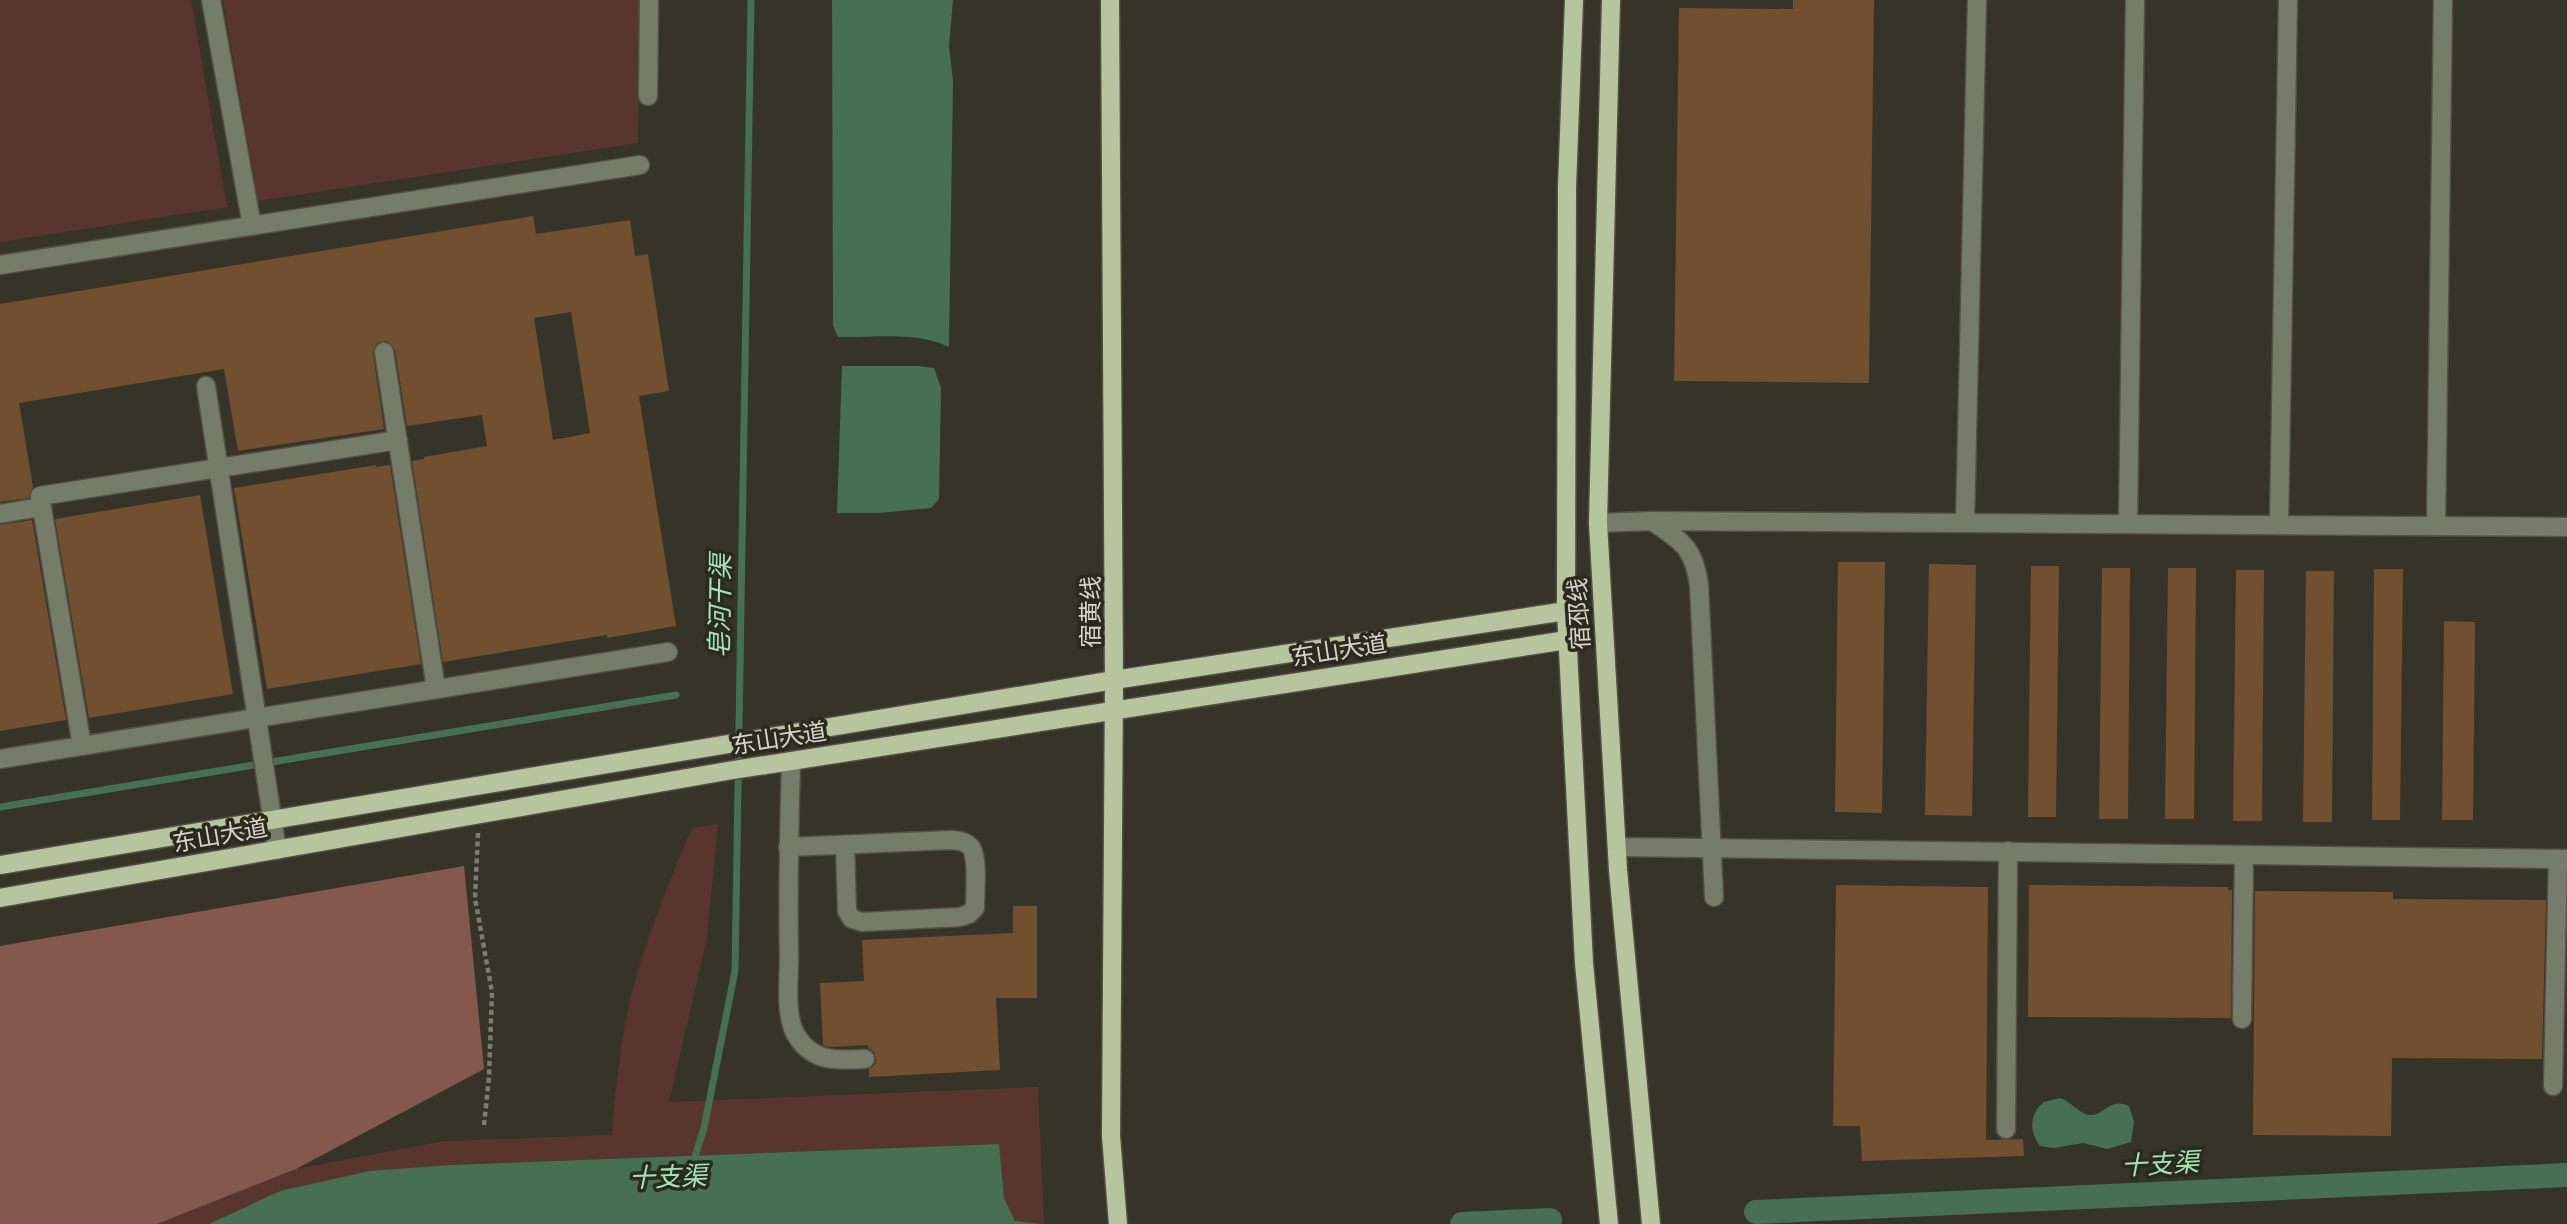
<svg xmlns="http://www.w3.org/2000/svg" width="2567" height="1224" viewBox="0 0 2567 1224" font-family="Jost,'Noto Sans SC',sans-serif">
  <rect width="100%" height="100%" fill="#363328"/>
  <g fill="#58362f">
    <polygon points="0,0 191,0 227,207 0,242"/>
    <polygon points="223,0 639,0 638,143 258,201"/>
    <path d="M718,824L707,938L669,1102L1038,1087L1044,1224L1015,1221L1004,1198L998,1144L451,1165L280,1191L209,1224H157L296,1169L444,1141L612,1135C615,1093 621,1037 631,996C646,938 669,882 692,828Z"/>
  </g>
  <polygon fill="#85584e" points="464,866 484,1069 296,1169 157,1224 0,1224 0,946"/>
  <g fill="#476f54">
    <path d="M832,0H953L949,46L953,81L949,347C916,331 874,338 838,337L833,325Z"/>
    <polygon points="842,366 919,366 934,368 941,388 939,499 931,508 879,513 837,513"/>
    <path d="M2060,1098C2071,1101 2080,1115 2091,1115C2106,1114 2110,1097 2129,1106L2134,1122L2131,1142L2107,1149L2083,1143L2054,1148L2040,1146C2029,1131 2029,1114 2044,1102Z"/>
    <polygon points="999,1144 1004,1198 1015,1221 1041,1224 209,1224 280,1191 370,1171 451,1165"/>
  </g>
  <g fill="none" stroke-linecap="round" stroke-linejoin="round">
    <g stroke="#476f54" stroke-width="7">
      <polyline points="0,807 676,695"/>
      <polyline points="693,1163 704,1128 735,971 751,0"/>
    </g>
    <g stroke="#476f54" stroke-width="24">
      <polyline points="1756,1212 2567,1175"/>
      <polyline points="1462,1224 1550,1220"/>
    </g>
  </g>
  <g fill="#715031" fill-rule="evenodd">
    <polygon points="1793,0 1874,0 1869,383 1674,381 1679,8 1793,9"/>
    <path d="M533,216L536,234L630,220L635,256L648,254L669,391L639,396L676,626L607,638V635L443,662L412,461L424,459V457L487,446L482,415L407,426L395,350L387,341L377,343L373,353L384,429L238,451L224,369L19,403L33,487L29,498L0,502V304ZM571,312L590,433L553,440L534,318Z"/>
    <polygon points="376,465 376,467 390,465 421,664 267,689 234,488"/>
    <polygon points="200,495 233,694 89,718 55,519"/>
    <polygon points="32,520 66,720 0,731 0,525"/>
    <polygon points="1838,562 1885,562 1882,813 1835,812"/>
    <polygon points="1929,564 1976,565 1972,816 1925,815"/>
    <polygon points="2031,566 2059,566 2056,817 2028,817"/>
    <polygon points="2102,568 2130,568 2128,819 2099,819"/>
    <polygon points="2168,568 2196,568 2194,819 2165,819"/>
    <polygon points="2374,569 2403,569 2400,820 2372,820"/>
    <polygon points="2236,570 2264,570 2262,821 2233,821"/>
    <polygon points="2306,571 2334,571 2332,822 2303,822"/>
    <polygon points="2444,621 2475,622 2473,820 2442,820"/>
    <polygon points="1836,885 1988,887 1986,1140 2023,1139 2024,1156 1862,1161 1860,1126 1833,1126"/>
    <polygon points="2029,885 2228,887 2228,890 2232,890 2231,1018 2028,1017"/>
    <polygon points="2255,891 2393,892 2393,899 2546,900 2542,1059 2392,1058 2391,1136 2253,1135"/>
    <polygon points="1013,906 1037,906 1037,998 996,998 1000,1070 869,1077 869,1069 875,1065 876,1059 874,1052 868,1048 868,1045 830,1047 823,1045 820,983 864,981 862,940 1013,933"/>
  </g>
  <g fill="none" stroke-linecap="round" stroke-linejoin="round">
    <g stroke="#535046" stroke-width="21">
      <g id="minor">
        <polyline points="211,0 252,226"/>
        <polyline points="648,96 649,0"/>
        <polyline points="0,265 640,165"/>
        <polyline points="384,352 436,689"/>
        <polyline points="206,386 277,850"/>
        <polyline points="0,514 41,507"/>
        <path d="M1652,521C1682,541 1694,548 1699,585L1714,897"/>
        <polyline points="1598,523 1652,521 2567,527"/>
        <polyline points="1965,523 1977,0"/>
        <polyline points="2128,524 2135,0"/>
        <polyline points="2279,525 2288,0"/>
        <polyline points="2436,526 2443,0"/>
        <polyline points="82,746 40,496 398,440"/>
        <polyline points="0,759 668,652"/>
        <path d="M791,761C789,827 788,893 789,959C789,982 784,1019 798,1038C815,1063 838,1060 865,1059"/>
        <path d="M788,847L951,840C959,841 967,841 972,849C978,861 975,893 975,908L969,914L960,917L862,922L852,919L847,911L845,845"/>
        <polyline points="1617,847 2567,859"/>
        <polyline points="2242,1019 2244,855"/>
        <polyline points="2553,1086 2558,859"/>
        <polyline points="2006,1129 2008,851"/>
      </g>
    </g>
    <g stroke="#535046" stroke-width="21">
      <g id="major">
        <polyline points="1110,0 1114,680 1111,1136 1118,1224"/>
        <polyline points="1574,0 1567,187 1566,611 1584,963 1609,1224"/>
        <polyline points="1611,0 1598,523 1618,870 1651,1224"/>
        <polyline points="0,865 1114,680 1566,611"/>
        <polyline points="0,898 727,771 1567,640"/>
      </g>
    </g>
    <polyline stroke="#7e7b72" stroke-width="4.5" stroke-dasharray="5 3.5" stroke-linecap="butt" points="478,833 475,898 492,992 489,1077 484,1125"/>
    <use href="#minor" stroke="#757c6a" stroke-width="18"/>
    <use href="#major" stroke="#b7c59f" stroke-width="18"/>
  </g>
  <g text-anchor="middle" dominant-baseline="central" stroke-width="7" stroke-linejoin="round" paint-order="stroke">
    <g font-size="24" fill="#d5d3cc" stroke="#2c291e">
      <text transform="translate(1090 612) rotate(-90)">宿黄线</text>
      <text transform="translate(1579 614) rotate(-93)">宿邳线</text>
      <text transform="translate(1339 650) rotate(-9)">东山大道</text>
      <text transform="translate(779 738) rotate(-9)">东山大道</text>
      <text transform="translate(220 835) rotate(-10)">东山大道</text>
    </g>
    <g font-size="26" font-style="italic" fill="#a1e5b7" stroke="#2c291e">
      <text transform="translate(720 606) rotate(-89)">皂河干渠</text>
      <text transform="translate(2160 1164) rotate(-3)">十支渠</text>
      <text transform="translate(668 1177) rotate(-2)">十支渠</text>
    </g>
  </g>
</svg>
